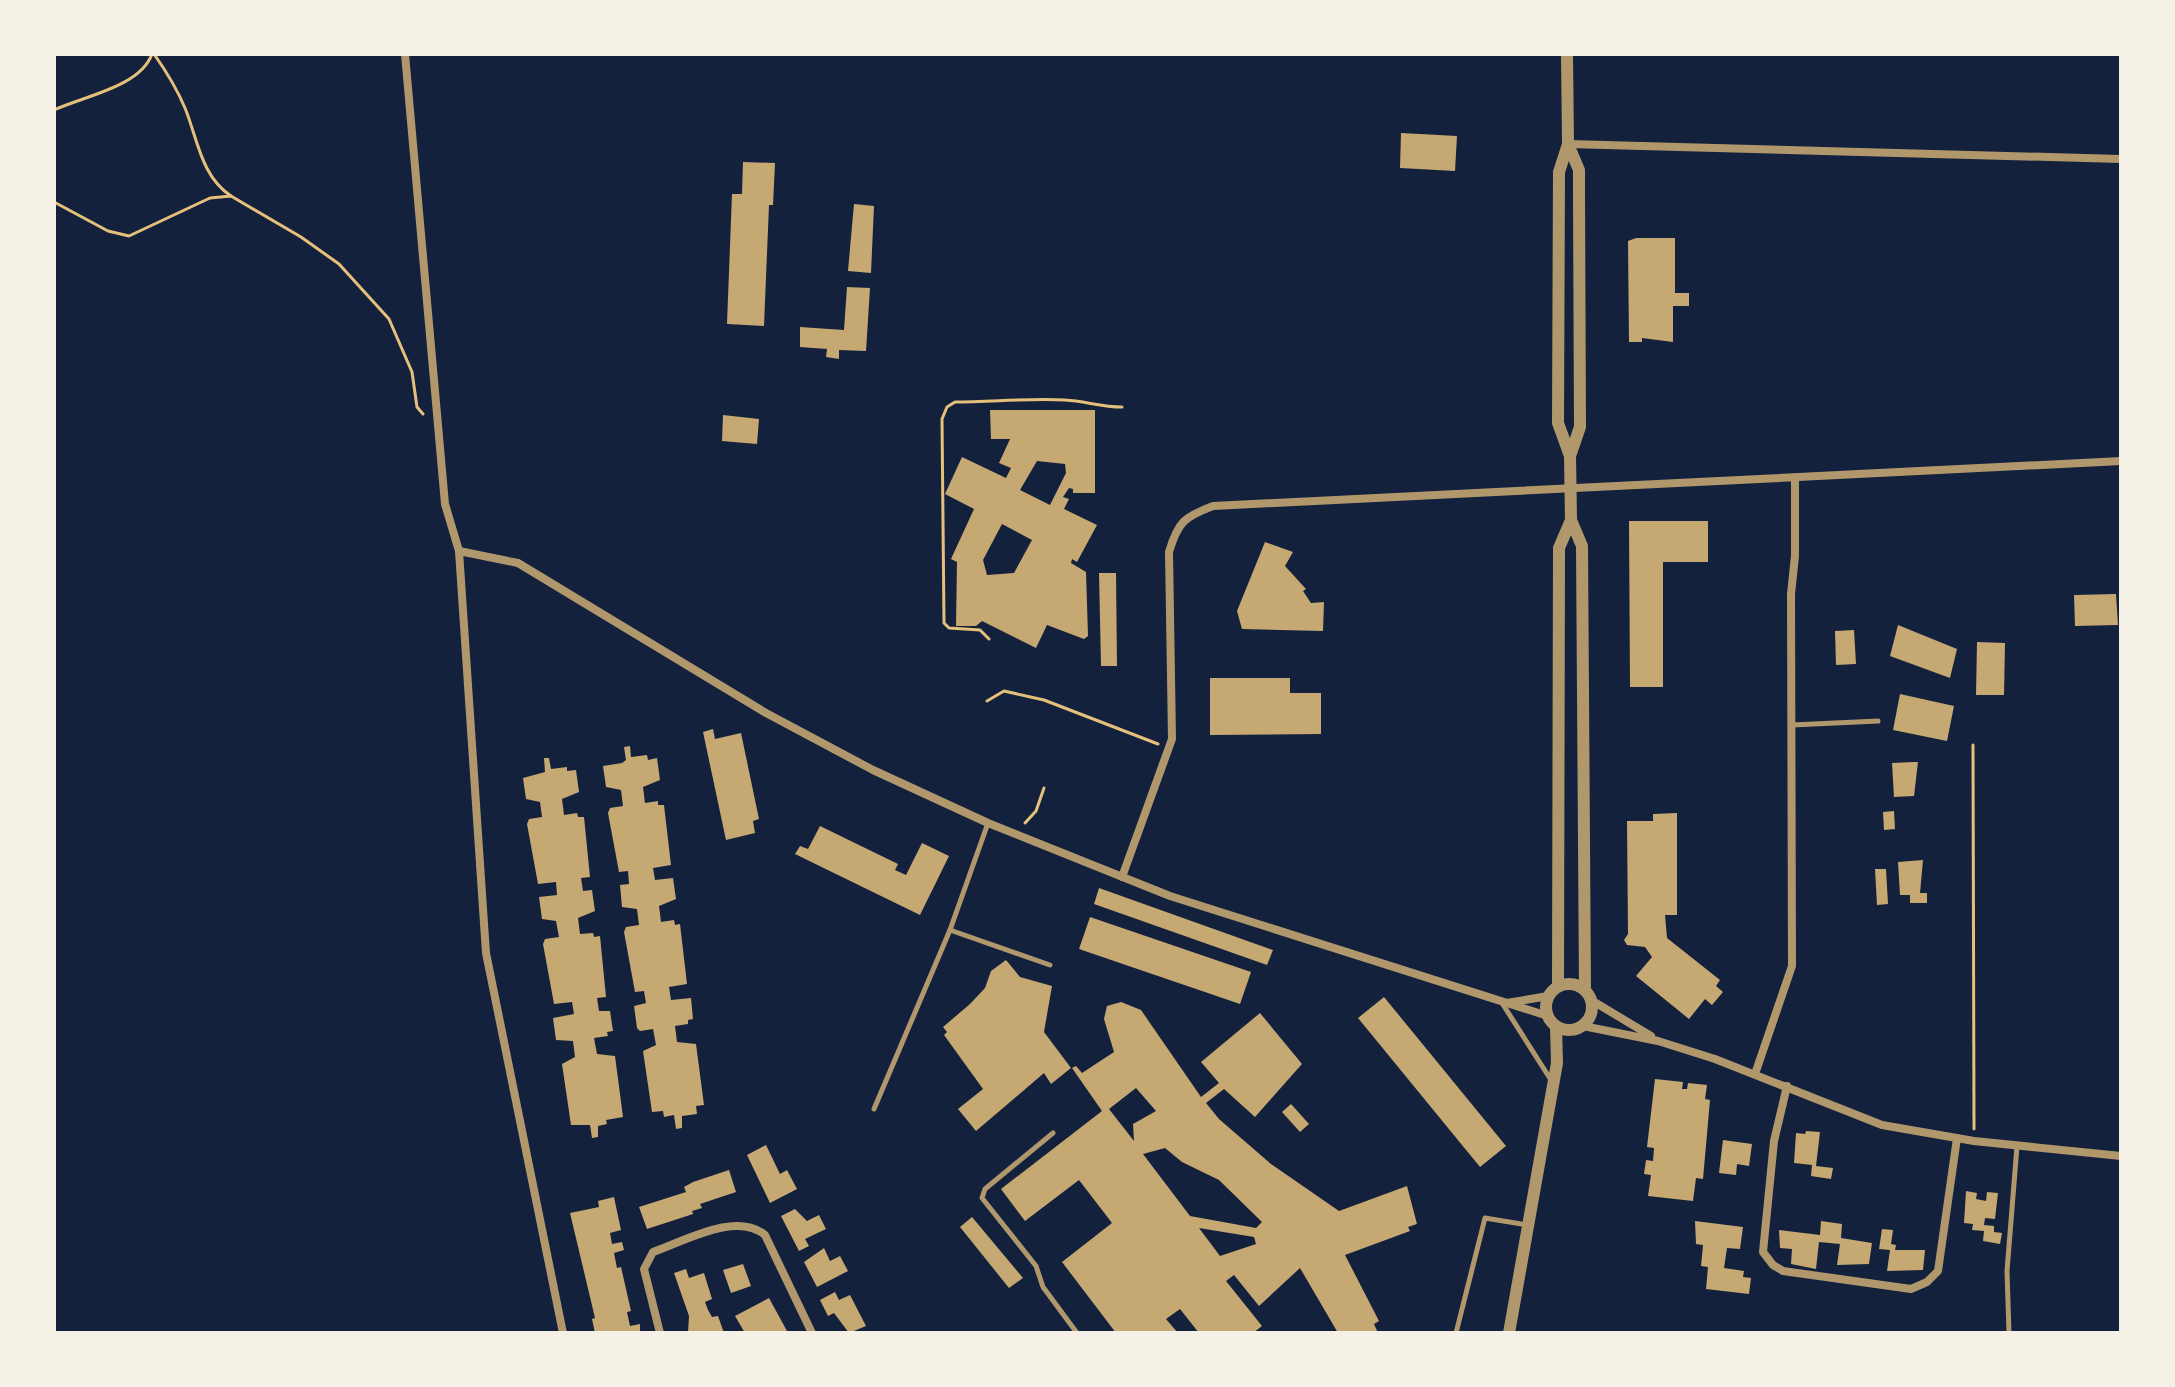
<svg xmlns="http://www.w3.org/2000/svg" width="2175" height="1387" viewBox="0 0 2175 1387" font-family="'Source Sans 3',sans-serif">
  <rect width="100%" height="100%" fill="#14213d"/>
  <g fill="#c6a872" fill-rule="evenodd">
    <polygon points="1401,133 1457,136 1455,171 1400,168"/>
    <polygon points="743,162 775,163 773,205 769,205 764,326 727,324 732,194 742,194"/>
    <polygon points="854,204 874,206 871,273 848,271"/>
    <polygon points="1636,238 1675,238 1675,293 1689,293 1689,306 1673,306 1673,342 1642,338 1642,342 1629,342 1628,241"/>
    <polygon points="847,287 870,288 866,351 839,350 839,359 826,357 827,349 800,347 800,327 844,330"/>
    <path d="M990,410H1095V493H1073V489L1069,488L1063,497L1069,499L1064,509L1097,525L1077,562L1072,559L1071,563L1086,572L1088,636L1084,639L1047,625L1036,648L982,621L976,626H956L957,562L951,559L974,509L945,494L962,457L1006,478L1011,468L999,463L1010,439H991ZM1037,461L1065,464L1066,473L1050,505L1020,490ZM1002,524L1032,540L1014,573L987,575L983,560Z"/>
    <polygon points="723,415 759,419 757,444 722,441"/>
    <polygon points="1629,521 1708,521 1708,562 1663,562 1663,687 1630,687"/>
    <polygon points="1265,542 1293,552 1285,566 1306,589 1303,591 1311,603 1324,602 1323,631 1242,629 1237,611"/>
    <polygon points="1099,573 1116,573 1117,666 1101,666"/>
    <polygon points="2116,594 2118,625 2075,626 2074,595"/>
    <polygon points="1898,625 1957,649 1950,678 1890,656"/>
    <polygon points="1854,630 1856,664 1836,665 1835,631"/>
    <polygon points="1977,642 2005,643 2004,695 1976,695"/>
    <polygon points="1210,678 1290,678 1290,693 1321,693 1321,734 1210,735"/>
    <polygon points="1900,694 1954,706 1947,741 1893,730"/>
    <polygon points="713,729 715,739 741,733 759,819 753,821 755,833 726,840 703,732"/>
    <polygon points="630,746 631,757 647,755 648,760 657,758 660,780 643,787 645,803 658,801 658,805 664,805 671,865 653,868 655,880 673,878 676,899 659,906 661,922 674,920 675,925 680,924 687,984 669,987 671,1000 691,998 693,1019 688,1020 688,1024 675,1026 677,1042 696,1044 704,1105 696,1106 697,1114 682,1116 682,1128 676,1129 674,1115 664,1117 663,1111 652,1112 643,1051 656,1045 653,1029 640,1031 637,1028 634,1006 646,1003 644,991 635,992 624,932 626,927 639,925 637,909 622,907 620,885 629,884 628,871 619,872 608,813 610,808 623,806 621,790 606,787 603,766 622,763 626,760 624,747"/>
    <polygon points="544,758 549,758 551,769 567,767 567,771 576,770 579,792 562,799 564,815 577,813 578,817 584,817 590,877 581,878 583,891 592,890 595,911 578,918 580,934 593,933 594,937 600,936 606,997 597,998 599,1011 610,1011 613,1031 607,1032 608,1036 594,1038 597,1054 615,1056 623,1117 606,1120 607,1124 598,1126 598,1137 592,1138 590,1125 571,1125 562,1064 575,1057 573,1041 556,1040 553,1018 574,1014 572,1002 554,1004 543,944 545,939 559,937 556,921 542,919 539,897 557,895 556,882 538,884 527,824 529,819 542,817 540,802 526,799 523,778 545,772"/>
    <polygon points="1913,762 1918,762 1914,796 1894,797 1892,763"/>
    <polygon points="1894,811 1895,829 1884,830 1883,812"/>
    <polygon points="1677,813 1677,915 1665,915 1667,938 1720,980 1716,986 1723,992 1712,1005 1705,999 1689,1019 1636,976 1652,957 1645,947 1627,945 1624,940 1628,934 1627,821 1653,821 1653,814"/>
    <polygon points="820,826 898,864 895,870 906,875 922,843 949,856 920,915 795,854 800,846 808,849"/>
    <polygon points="1923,860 1920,893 1927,893 1927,903 1910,903 1910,895 1900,895 1898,862"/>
    <polygon points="1875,869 1886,869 1888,904 1877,905"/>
    <polygon points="1099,888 1273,950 1267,965 1094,904"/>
    <polygon points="1090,917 1251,972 1240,1004 1079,949"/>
    <polygon points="1006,960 1020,977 1052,986 1044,1032 1071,1068 1051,1084 1044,1073 976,1131 958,1109 983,1089 944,1035 947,1032 943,1027 970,1004 985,988 991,971"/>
    <polygon points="1384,997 1506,1146 1480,1167 1358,1018"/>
    <path d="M1121,1002L1141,1010L1201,1097L1219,1083L1201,1062L1260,1013L1302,1064L1255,1117L1224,1089L1206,1103L1219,1119L1271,1164L1339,1211L1407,1186L1417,1224L1408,1227L1410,1231L1345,1255L1379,1321L1374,1324L1378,1333H1338L1300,1268L1259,1306L1234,1275L1226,1281L1262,1326L1253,1333H1199L1180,1309L1166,1319L1178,1333H1116L1062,1262L1112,1223L1079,1180L1025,1221L1001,1189L1102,1111L1072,1068L1076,1066L1082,1073L1114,1052L1104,1019L1107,1006ZM1136,1088L1156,1111L1133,1124L1134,1141L1109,1109ZM1165,1148L1182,1162L1219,1180L1262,1222L1256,1228L1190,1216L1143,1154ZM1199,1228L1254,1237L1256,1244L1220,1256Z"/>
    <polygon points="1655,1079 1683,1082 1682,1089 1687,1089 1688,1083 1707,1085 1705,1099 1710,1100 1703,1179 1696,1178 1693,1201 1648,1196 1651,1175 1644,1174 1646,1160 1653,1161 1654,1148 1647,1147"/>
    <polygon points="1291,1104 1309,1124 1300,1132 1282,1112"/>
    <polygon points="1806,1131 1820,1132 1816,1166 1833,1168 1831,1179 1811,1176 1812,1165 1794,1163 1796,1133 1805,1134"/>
    <polygon points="1723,1140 1752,1144 1749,1166 1737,1164 1736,1175 1719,1173"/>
    <polygon points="766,1145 780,1174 787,1170 797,1189 770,1203 747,1155"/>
    <polygon points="729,1170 736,1192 700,1204 702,1208 692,1211 693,1214 647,1229 639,1207 686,1192 684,1187 693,1182"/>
    <polygon points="1966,1191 1977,1193 1976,1199 1986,1201 1987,1192 1998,1193 1995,1219 1985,1218 1984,1225 1994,1226 1994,1232 2002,1233 2000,1244 1983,1241 1984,1231 1972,1230 1973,1224 1964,1223"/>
    <polygon points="614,1197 621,1230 610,1233 612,1244 622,1242 624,1250 614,1253 617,1268 621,1267 631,1311 627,1312 630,1326 640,1324 640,1333 595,1333 592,1319 595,1318 570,1213 599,1207 598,1201"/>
    <polygon points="795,1209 807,1221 819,1215 826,1229 805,1239 809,1246 799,1251 781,1216"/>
    <polygon points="972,1217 1023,1278 1009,1288 960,1227"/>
    <polygon points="1695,1221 1743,1227 1740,1249 1727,1248 1724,1268 1744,1271 1743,1277 1751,1278 1749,1294 1706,1289 1708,1267 1701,1266 1703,1245 1696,1244"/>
    <polygon points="1821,1221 1842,1224 1841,1238 1872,1243 1869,1264 1837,1265 1840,1244 1819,1242 1816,1269 1791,1264 1792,1249 1780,1248 1779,1230 1820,1235"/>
    <polygon points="1882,1229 1893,1230 1891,1244 1896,1245 1895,1250 1925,1250 1923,1270 1887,1271 1890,1250 1879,1249"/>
    <polygon points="824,1248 830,1261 840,1256 848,1271 817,1287 804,1262"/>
    <polygon points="743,1264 751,1286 731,1293 723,1270"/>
    <polygon points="686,1269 689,1278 704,1273 712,1299 705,1302 708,1310 712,1317 718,1316 724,1333 688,1333 689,1316 674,1273"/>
    <polygon points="835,1292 839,1300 850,1295 866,1326 849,1333 834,1313 828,1316 820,1300"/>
    <polygon points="769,1298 787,1331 745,1333 735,1316"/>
  </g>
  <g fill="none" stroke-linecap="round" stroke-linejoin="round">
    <g stroke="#e5c07b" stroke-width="3">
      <path d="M154,54C166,71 177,89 185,108C198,140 201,176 231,196"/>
      <path d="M54,110C84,96 140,87 152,54"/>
      <polyline points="54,202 108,231 129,236 210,198 231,196 301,237 339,264 389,319 412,372 417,407 423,414"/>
      <path d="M989,639L980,630L949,628L944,623L942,419L947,407L955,402C991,402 1029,398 1065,400C1085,401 1101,407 1122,407"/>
      <polyline points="987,701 1004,691 1044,700 1158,744"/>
      <polyline points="1973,745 1974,1129"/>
      <polyline points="1025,823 1036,811 1044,788"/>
      <polyline points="908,1333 917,1333"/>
    </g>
    <g stroke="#b1986c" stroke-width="5">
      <polyline points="1792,725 1878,721"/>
      <polyline points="950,930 1050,965"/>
      <polyline points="1502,1003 1551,1080"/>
      <polyline points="874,1109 950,930 988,823"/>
      <polyline points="1053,1133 985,1189 982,1198 1036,1266 1043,1287 1077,1333"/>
      <polyline points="1456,1333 1485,1218 1527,1225"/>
      <polyline points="2009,1333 2007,1271 2017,1146"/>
    </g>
    <g stroke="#b1986c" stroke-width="8">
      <polyline points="405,54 445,504 459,551 486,953 563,1333"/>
      <polyline points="1568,144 2121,159"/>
      <polyline points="459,551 518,563 766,713 873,770 988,823 1170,896 1548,1016"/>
      <path d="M1122,877L1172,739L1169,552C1178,522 1184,517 1213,506L2121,461"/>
      <polyline points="1591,1000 1651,1036"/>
      <polyline points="1507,1003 1548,996"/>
      <polyline points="1583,1026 1658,1041 1715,1059 1882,1125 1974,1141 2121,1156"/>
      <polyline points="1755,1074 1792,966 1791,594 1795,556 1795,478"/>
      <polyline points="1787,1086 1774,1141 1763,1252 1773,1265 1783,1271 1911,1289 1927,1282 1938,1271 1957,1138"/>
      <path d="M660,1333L644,1269L653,1252C685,1241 736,1211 765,1235L812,1333"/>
    </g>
    <g stroke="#b1986c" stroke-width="12">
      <polyline points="1567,54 1568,144 1559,172 1558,423 1570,456 1571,520 1582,546 1585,990"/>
      <polyline points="1568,144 1579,170 1579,194 1580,427 1570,456"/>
      <circle cx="1569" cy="1007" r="23"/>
      <polyline points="1558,986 1559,548 1571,520"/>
      <polyline points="1509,1333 1557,1063 1556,1027"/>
    </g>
  </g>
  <rect width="2175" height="1387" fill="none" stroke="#f6f1e7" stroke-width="112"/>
</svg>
